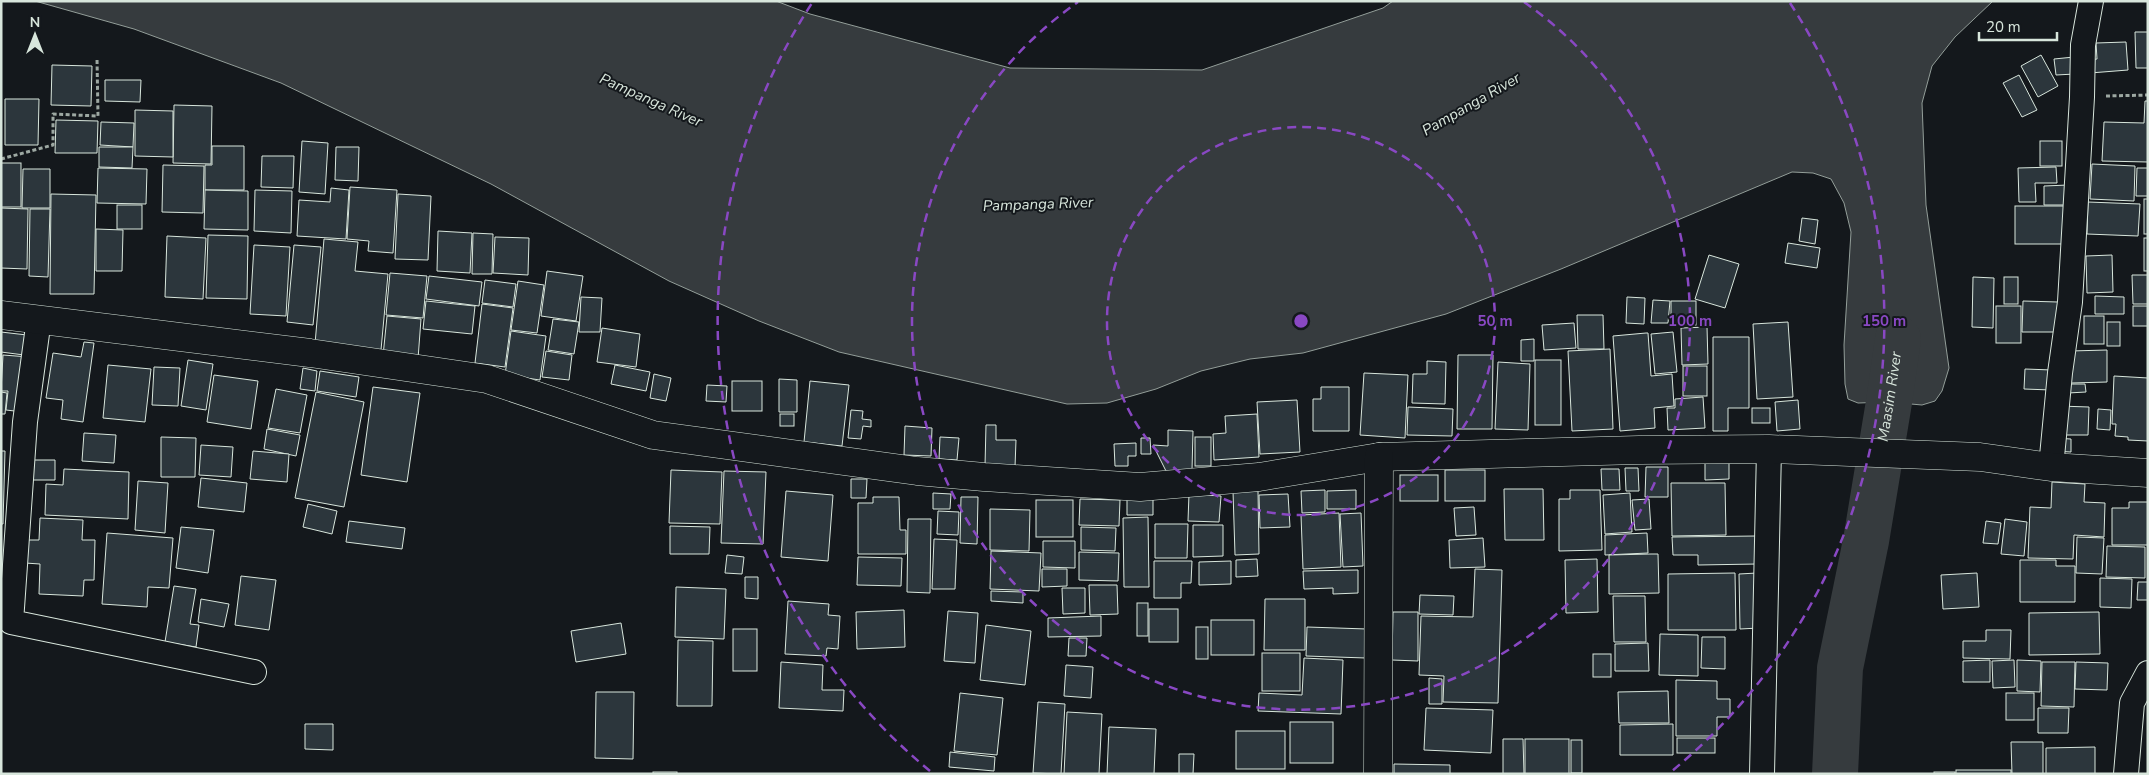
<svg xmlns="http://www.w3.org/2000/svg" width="2149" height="775" viewBox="0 0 2149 775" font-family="'Nunito Sans',sans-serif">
  <rect width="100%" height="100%" fill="#14181c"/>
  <polygon fill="#363b3e" stroke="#939e99" points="35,1 776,1 810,14 1010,68 1202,70 1383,8 1393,1 1993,1 1955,37 1932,66 1922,103 1926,205 1949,368 1942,391 1935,401 1922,405 1889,402 1858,403 1848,399 1845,384 1844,345 1851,232 1844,203 1831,179 1813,173 1792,172 1561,269 1446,314 1303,353 1250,359 1201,371 1156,389 1107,403 1067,404 839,352 759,321 669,281 491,184 281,83 134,29"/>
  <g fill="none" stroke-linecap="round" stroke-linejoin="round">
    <path stroke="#363b3e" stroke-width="46" id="s1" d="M1835,774L1840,668L1866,541L1889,402L1898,339"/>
  </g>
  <g fill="#2c363c" stroke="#d8e6dc">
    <polygon points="2135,32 2148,32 2148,68 2136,68"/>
    <polygon points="2126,42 2128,70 2090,73 2089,60 2097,59 2096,43"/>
    <polygon points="2041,55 2058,86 2038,97 2021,66"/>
    <polygon points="2074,57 2075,74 2056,75 2054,59"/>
    <polygon points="52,65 92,66 91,106 51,105"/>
    <polygon points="2019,75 2037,110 2022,117 2003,83"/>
    <polygon points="105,80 141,80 140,102 105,101"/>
    <polygon points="5,99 39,99 38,145 5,145"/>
    <polygon points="2145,101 2148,101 2148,162 2102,161 2104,122 2144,123"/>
    <polygon points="174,105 212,106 211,164 173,163"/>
    <polygon points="135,110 173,111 173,157 135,156"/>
    <polygon points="56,120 98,121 97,153 55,153"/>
    <polygon points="101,122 134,123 133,147 100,145"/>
    <polygon points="302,141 328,143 325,194 299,192"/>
    <rect x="2040" y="141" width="22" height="25"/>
    <polygon points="212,146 244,146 244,190 205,190 205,165 212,165"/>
    <polygon points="99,147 133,147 132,168 99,167"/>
    <polygon points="336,147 359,147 358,181 335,180"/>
    <polygon points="262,156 294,156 293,188 261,187"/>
    <rect x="1" y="163" width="20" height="44"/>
    <polygon points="2092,164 2135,166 2134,201 2090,199"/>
    <polygon points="163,165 204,166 203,213 162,212"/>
    <polygon points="2056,167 2057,183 2035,183 2036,202 2019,202 2018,168"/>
    <polygon points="98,168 147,169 146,204 97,203"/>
    <polygon points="2137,168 2148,168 2148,196 2136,196"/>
    <polygon points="23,169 50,169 50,208 22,208"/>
    <polygon points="2068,185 2068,205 2044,205 2044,186"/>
    <polygon points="350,187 397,190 393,253 368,251 369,241 347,239"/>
    <polygon points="331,188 349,190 346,239 297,236 299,200 330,202"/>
    <polygon points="205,190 248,191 248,230 204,229"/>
    <polygon points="255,190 292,191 291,233 254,231"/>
    <polygon points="51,194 96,195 94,294 50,294"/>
    <polygon points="398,194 431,196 428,260 395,259"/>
    <rect x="2144" y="199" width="4" height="35"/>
    <polygon points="2088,202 2140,204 2138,236 2087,234"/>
    <rect x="117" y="205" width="25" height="24"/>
    <rect x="2015" y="206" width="55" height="38"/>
    <polygon points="1,208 28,209 27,269 1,268"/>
    <polygon points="30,209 50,209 48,277 29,276"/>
    <polygon points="1802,218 1818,220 1815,244 1799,241"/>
    <polygon points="96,229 123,230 122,271 96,271"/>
    <polygon points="438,231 472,233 470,273 437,271"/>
    <polygon points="473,233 493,234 492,274 472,274"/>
    <polygon points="208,235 248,236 247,299 206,298"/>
    <polygon points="167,236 206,238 203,299 165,297"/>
    <polygon points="495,237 529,238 528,275 493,273"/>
    <rect x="2144" y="238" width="4" height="33"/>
    <polygon points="324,239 358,242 355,271 388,274 381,350 315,344"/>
    <polygon points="1788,243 1820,248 1817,268 1785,263"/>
    <polygon points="254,245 290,247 286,316 250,314"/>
    <polygon points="294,245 321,247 313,325 287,322"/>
    <polygon points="1709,255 1739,264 1725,308 1695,299"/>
    <polygon points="2112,255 2113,292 2087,293 2086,256"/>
    <polygon points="547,271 583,276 576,321 541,316"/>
    <polygon points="390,273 427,276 423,318 386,315"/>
    <polygon points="2132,275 2148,275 2148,304 2133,304"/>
    <polygon points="429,276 482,282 479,306 426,299"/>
    <polygon points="1973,277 1994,278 1993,328 1972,327"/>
    <rect x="2004" y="277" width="14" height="27"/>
    <polygon points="485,280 516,284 513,307 482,303"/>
    <polygon points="518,281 544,285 537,333 511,330"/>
    <polygon points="2095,296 2124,297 2124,314 2095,314"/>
    <polygon points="581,297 602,298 600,332 579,332"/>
    <polygon points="1627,297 1645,298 1644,324 1626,323"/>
    <polygon points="1653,300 1670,301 1668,323 1651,323"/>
    <polygon points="426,301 475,306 472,334 423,329"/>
    <rect x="1671" y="301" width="25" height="24"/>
    <polygon points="2023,301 2058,302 2057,332 2022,332"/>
    <polygon points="482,304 513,308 505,367 475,363"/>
    <rect x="1996" y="306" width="25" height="37"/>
    <rect x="2133" y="306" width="15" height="20"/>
    <polygon points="1577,315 1603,315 1604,349 1578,349"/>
    <polygon points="387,316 421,319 418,359 383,356"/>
    <rect x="2084" y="316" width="20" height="28"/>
    <polygon points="553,319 579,322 574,354 548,350"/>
    <polygon points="1788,322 1793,397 1757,399 1753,324"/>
    <rect x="2107" y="322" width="13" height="24"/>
    <polygon points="1574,323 1576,348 1544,350 1542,325"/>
    <polygon points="1707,327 1708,364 1682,365 1681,328"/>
    <polygon points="602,328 640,334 636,367 597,362"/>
    <polygon points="511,331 546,336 540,380 505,375"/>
    <polygon points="1,332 27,335 24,355 1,352"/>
    <polygon points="1673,332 1677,372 1655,374 1651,334"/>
    <polygon points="1646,333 1648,333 1651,376 1672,374 1674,406 1654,408 1655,428 1620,431 1613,336"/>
    <polygon points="1713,337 1749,337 1749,408 1728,408 1728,431 1713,431"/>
    <polygon points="1534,339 1534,361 1521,361 1521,340"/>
    <polygon points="84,342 94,343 83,422 61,419 63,400 46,398 53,353 81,357"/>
    <polygon points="1610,349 1613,429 1572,431 1568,351"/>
    <polygon points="2107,350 2107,382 2071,383 2070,351"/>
    <polygon points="546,351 572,355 569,380 542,377"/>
    <polygon points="3,355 29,357 23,412 6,410 8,391 1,391"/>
    <polygon points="1458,355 1493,355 1492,429 1457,429"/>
    <polygon points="188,360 213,364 206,410 181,406"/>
    <rect x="1535" y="360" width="26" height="65"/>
    <polygon points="1427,361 1446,362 1445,404 1412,403 1413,374 1427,374"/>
    <polygon points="1498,362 1530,364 1528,430 1495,429"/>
    <polygon points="108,365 151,369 145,422 103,418"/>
    <polygon points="615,365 650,372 646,391 611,384"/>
    <rect x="1683" y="366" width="24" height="30"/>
    <polygon points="154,367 180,368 178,406 152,405"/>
    <polygon points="303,368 317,371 315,391 300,389"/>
    <polygon points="2025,369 2052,370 2051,390 2024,389"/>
    <polygon points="320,371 359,377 356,397 317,391"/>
    <polygon points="1364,373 1408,375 1405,438 1360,435"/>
    <polygon points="654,374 671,378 666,401 650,398"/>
    <polygon points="214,375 258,381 251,429 207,422"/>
    <polygon points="2114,376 2148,378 2148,441 2128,440 2128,437 2115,436 2116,424 2112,424"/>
    <polygon points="779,379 797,380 797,412 779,412"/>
    <rect x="732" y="381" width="30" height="30"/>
    <polygon points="810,381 849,385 842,446 804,442"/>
    <polygon points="2068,384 2085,384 2086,392 2068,393"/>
    <polygon points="707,385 727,386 726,402 706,401"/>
    <polygon points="373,387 420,393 407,482 361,475"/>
    <polygon points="1321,387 1349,387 1349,431 1313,431 1313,399 1321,399"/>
    <polygon points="276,389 307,395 300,433 268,428"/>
    <polygon points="1,392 7,393 5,414 1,414"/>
    <polygon points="316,392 364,402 344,507 295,498"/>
    <polygon points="1703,397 1705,428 1668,430 1667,408 1675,408 1675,399"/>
    <polygon points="1297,400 1300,452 1260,454 1257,402"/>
    <polygon points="1798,400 1800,429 1777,431 1775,402"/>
    <polygon points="2059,406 2089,407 2088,435 2058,435"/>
    <polygon points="1408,407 1453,409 1452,436 1407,435"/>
    <rect x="1752" y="408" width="18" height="15"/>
    <polygon points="2098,409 2111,410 2110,430 2097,429"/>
    <polygon points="851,410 863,411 862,419 871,420 871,427 863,426 861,439 848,438"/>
    <rect x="780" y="414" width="14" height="12"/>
    <polygon points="1257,414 1259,457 1214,460 1213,434 1226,433 1225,416"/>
    <polygon points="986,425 996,425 996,440 1016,440 1015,467 985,466"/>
    <polygon points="905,426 932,428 931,456 904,455"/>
    <polygon points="267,429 300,435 296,456 264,449"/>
    <polygon points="1168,430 1193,431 1192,470 1166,471 1153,445 1168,446"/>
    <polygon points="84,433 116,435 114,463 82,461"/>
    <polygon points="161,437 196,438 195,477 161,477"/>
    <polygon points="940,437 959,438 957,460 939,459"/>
    <rect x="1195" y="437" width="16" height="29"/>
    <polygon points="1141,438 1150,438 1151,454 1141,454"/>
    <polygon points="2054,438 2071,439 2071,452 2054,451"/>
    <polygon points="1136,443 1136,456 1128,456 1128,466 1115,466 1114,444"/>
    <polygon points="201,445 233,447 231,477 199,475"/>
    <polygon points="1,451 5,451 3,524 1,524"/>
    <polygon points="253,451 289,454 287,482 250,479"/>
    <polygon points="34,460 55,460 55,480 33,480"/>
    <polygon points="1729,461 1729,479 1705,480 1705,462"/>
    <polygon points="1646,467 1668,467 1668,497 1645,497"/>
    <polygon points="1625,468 1638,468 1639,491 1626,491"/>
    <polygon points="64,469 129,472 128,519 45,515 46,484 63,485"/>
    <polygon points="1601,469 1619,469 1620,490 1602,490"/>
    <polygon points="671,470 722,472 720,524 669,523"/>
    <rect x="1445" y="470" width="40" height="31"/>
    <polygon points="724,471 766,472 763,544 721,543"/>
    <rect x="1400" y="475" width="38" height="26"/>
    <polygon points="201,478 247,483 244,512 198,507"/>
    <polygon points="851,479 867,479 866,498 851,498"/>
    <polygon points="138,481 168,483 165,533 135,530"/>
    <polygon points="2052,482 2085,484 2084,502 2105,503 2104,537 2074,535 2073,559 2028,558 2030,507 2051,508"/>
    <polygon points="1671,483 1725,483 1726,535 1672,536"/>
    <polygon points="1504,489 1543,489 1544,540 1505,540"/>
    <polygon points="1325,490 1325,512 1302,513 1301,491"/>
    <polygon points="1356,490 1356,509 1327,509 1327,491"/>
    <polygon points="1570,490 1600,490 1602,550 1559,551 1559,499 1570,499"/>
    <polygon points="786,491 833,495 828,561 781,557"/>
    <polygon points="1233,491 1258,491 1259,554 1235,555"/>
    <polygon points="933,493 951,494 950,509 933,509"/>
    <polygon points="1630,493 1632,532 1605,534 1603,495"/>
    <polygon points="1189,494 1221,496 1219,522 1188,521"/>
    <polygon points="1288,494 1290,527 1260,528 1259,495"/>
    <polygon points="873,497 899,497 900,530 906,530 906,554 858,554 858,503 873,503"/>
    <polygon points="961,497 978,497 977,544 960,543"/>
    <polygon points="1153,498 1153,515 1127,515 1127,499"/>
    <polygon points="1080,499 1120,500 1119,526 1079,525"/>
    <polygon points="1649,499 1651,529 1635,530 1632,500"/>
    <rect x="1036" y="500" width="37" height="37"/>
    <polygon points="2129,502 2148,502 2148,545 2112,545 2112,508 2129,508"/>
    <polygon points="308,504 337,511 332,534 303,527"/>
    <polygon points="1474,507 1476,535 1456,536 1454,508"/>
    <polygon points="990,509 1030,510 1029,551 990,550"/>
    <polygon points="938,511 959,512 958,535 937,534"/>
    <polygon points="1339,513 1341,567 1303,569 1301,515"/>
    <polygon points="1361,513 1363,566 1343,567 1340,514"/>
    <polygon points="1148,517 1149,587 1124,587 1123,518"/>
    <polygon points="40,518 83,520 82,540 95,540 94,580 84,580 83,596 39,594 40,564 25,563 25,540 39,540"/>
    <polygon points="908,519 931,519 930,593 907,592"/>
    <polygon points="2005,519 2027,522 2024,556 2001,554"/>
    <polygon points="349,521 405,528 402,549 346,542"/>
    <polygon points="1986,521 2001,523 1998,544 1983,543"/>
    <polygon points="1155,524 1188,524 1187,558 1155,558"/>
    <polygon points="1193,525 1223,525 1223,556 1193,557"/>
    <polygon points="670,526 710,527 709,554 670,554"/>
    <polygon points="181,527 214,530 208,573 176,568"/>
    <polygon points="1081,527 1116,528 1115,551 1081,550"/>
    <polygon points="107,533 173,538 169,588 148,587 147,607 102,604"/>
    <polygon points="1647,533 1648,553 1605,555 1605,535"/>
    <polygon points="1756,536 1757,564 1698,565 1698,555 1673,555 1672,537"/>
    <polygon points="2077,537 2104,538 2102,574 2076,573"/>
    <polygon points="1483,538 1485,567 1450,568 1449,540"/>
    <polygon points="934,539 957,540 955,589 932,589"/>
    <polygon points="1043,541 1075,541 1075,568 1043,567"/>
    <polygon points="2107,546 2145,547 2145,578 2106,577"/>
    <polygon points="991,551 1041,553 1039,591 990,589"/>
    <polygon points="1079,552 1119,553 1118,581 1079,580"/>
    <polygon points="1651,554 1658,554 1659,593 1609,594 1609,555"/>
    <polygon points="727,555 744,557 742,574 725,573"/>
    <polygon points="858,557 902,558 901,586 857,585"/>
    <polygon points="1257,559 1258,576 1236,577 1236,560"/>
    <polygon points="1597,559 1598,612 1566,613 1565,560"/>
    <polygon points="2020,560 2056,560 2056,566 2075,566 2075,602 2020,602"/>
    <polygon points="1154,561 1192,561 1191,583 1181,583 1181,598 1154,598"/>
    <polygon points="1231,561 1231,584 1199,585 1199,562"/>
    <polygon points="1042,569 1067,569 1067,586 1042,587"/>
    <polygon points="1475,569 1502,570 1498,703 1443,702 1444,676 1419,675 1421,616 1473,617"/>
    <polygon points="1358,570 1358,593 1333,594 1333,588 1304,589 1303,571"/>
    <polygon points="1735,573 1736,630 1668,630 1668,574"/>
    <polygon points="1757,573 1759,628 1740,629 1739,574"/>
    <polygon points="1977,573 1979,607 1943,609 1941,575"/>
    <polygon points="241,576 276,580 269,630 235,625"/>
    <polygon points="745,577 758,577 758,599 745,598"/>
    <polygon points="2100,578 2132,579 2131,608 2100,607"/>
    <polygon points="2138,582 2148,582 2148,600 2137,600"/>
    <polygon points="1089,585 1117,585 1118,614 1090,615"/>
    <polygon points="174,586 196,589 190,624 199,625 196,647 165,642"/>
    <polygon points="676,587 726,589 724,639 675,637"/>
    <polygon points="1062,588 1085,588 1085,613 1063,614"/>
    <polygon points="991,591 1023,592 1023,603 991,601"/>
    <polygon points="1420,595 1454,596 1453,615 1419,614"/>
    <polygon points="1613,596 1645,596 1646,642 1614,642"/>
    <polygon points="201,599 229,604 224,627 198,622"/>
    <polygon points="1265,599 1305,599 1305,650 1264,650"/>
    <polygon points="788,601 829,604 828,615 840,616 838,649 827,648 826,656 785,654"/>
    <rect x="1137" y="603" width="11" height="33"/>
    <rect x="1149" y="609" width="29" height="33"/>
    <polygon points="904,610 905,647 857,649 856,612"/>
    <polygon points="948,611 978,613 975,663 944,661"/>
    <polygon points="1393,612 1418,612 1418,661 1392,660"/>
    <polygon points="2099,612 2100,654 2029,655 2029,613"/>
    <polygon points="1101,616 1101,636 1048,637 1048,618"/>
    <rect x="1211" y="620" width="43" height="35"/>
    <polygon points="621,623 626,654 576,662 571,631"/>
    <polygon points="986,625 1031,631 1025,685 980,680"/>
    <rect x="1196" y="627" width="12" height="32"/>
    <polygon points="1307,627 1367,629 1366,658 1306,656"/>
    <rect x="733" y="629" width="24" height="42"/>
    <polygon points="1986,630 2011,630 2010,659 1963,658 1963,641 1986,641"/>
    <polygon points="1660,634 1698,635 1698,676 1659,675"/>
    <polygon points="1702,637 1725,637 1725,669 1701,668"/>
    <polygon points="1069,638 1087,638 1086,656 1068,656"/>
    <polygon points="678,640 713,641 712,706 677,706"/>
    <polygon points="1648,643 1649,671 1615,671 1615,644"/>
    <rect x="1262" y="653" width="38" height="38"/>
    <rect x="1593" y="654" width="18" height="23"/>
    <polygon points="1304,658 1343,660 1341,714 1258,711 1259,693 1302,695"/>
    <polygon points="1990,660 1990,682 1963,682 1963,661"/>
    <polygon points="2014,660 2015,687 1993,688 1992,661"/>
    <polygon points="2017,660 2041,661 2040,692 2017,691"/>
    <polygon points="781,662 823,665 822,690 844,690 843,711 779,708"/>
    <polygon points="2042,662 2075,662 2074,707 2041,706"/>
    <polygon points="2076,662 2108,663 2107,690 2075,689"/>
    <polygon points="1066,665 1093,667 1091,698 1064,696"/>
    <polygon points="1429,678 1442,679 1442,704 1429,704"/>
    <polygon points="1676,680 1717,681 1717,699 1730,699 1730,717 1717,717 1717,736 1676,736"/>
    <polygon points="1668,691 1669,723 1619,723 1618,692"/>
    <polygon points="596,692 634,692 633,759 595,758"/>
    <polygon points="960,693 1003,698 997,755 954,751"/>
    <rect x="2006" y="693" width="28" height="27"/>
    <polygon points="1038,702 1065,704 1061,774 1033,773"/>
    <polygon points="1426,708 1493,710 1491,753 1424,750"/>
    <polygon points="2038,708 2069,708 2068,733 2038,733"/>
    <polygon points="1067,712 1102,714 1099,774 1064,774"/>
    <rect x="1290" y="722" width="43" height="41"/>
    <polygon points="305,724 333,724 333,750 305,749"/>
    <polygon points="1673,724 1673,755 1620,755 1620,725"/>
    <polygon points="1109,727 1156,729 1154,774 1107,774"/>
    <rect x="1236" y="731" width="49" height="38"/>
    <rect x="1677" y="738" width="38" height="15"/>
    <polygon points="1503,739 1523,739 1524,774 1503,774"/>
    <rect x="1525" y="739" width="44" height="35"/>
    <rect x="1571" y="740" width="11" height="33"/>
    <polygon points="2011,742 2043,742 2043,774 2012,774"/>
    <polygon points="2095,747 2095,774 2046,774 2046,748"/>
    <polygon points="950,752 995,757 994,771 949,767"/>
    <polygon points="1179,754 1194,754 1193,774 1179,774"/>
    <polygon points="1394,764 1450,765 1450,774 1394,774"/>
    <rect x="1956" y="770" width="55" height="4"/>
    <rect x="653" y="772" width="24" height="2"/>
    <rect x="1934" y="772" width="21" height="2"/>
  </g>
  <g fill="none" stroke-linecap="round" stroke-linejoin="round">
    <g stroke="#d8e6dc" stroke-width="26">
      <g id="minor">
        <polyline points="39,319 25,422 11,622 254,672"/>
        <polyline points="2051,467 2060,373 2070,302 2082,97 2083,45 2091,1"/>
        <polyline points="1762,774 1769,449"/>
        <polyline points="2126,774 2132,703 2148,673"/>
      </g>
    </g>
    <g stroke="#d8e6dc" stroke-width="29">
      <g id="tertiary">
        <polyline points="1,315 310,353 487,379 653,435 917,471 984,477 1140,487 1259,477 1379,457 1639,450 1769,449 1980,457 2051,467 2148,473"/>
        <polyline points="1378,774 1379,457"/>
      </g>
    </g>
    <g stroke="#9da8a2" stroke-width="3" stroke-dasharray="4 2.5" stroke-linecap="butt">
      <polyline points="2106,96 2148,95"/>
      <polyline points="1,159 53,145 53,114 98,116 97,58"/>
    </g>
    <use href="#minor" stroke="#14181c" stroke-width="24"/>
    <use href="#tertiary" stroke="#14181c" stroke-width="28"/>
  </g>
  <g fill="none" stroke="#8948c3" stroke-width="2.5" stroke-dasharray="9 6">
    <circle cx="1301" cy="321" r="194"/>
    <path d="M1524 2A389 389 0 1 1 1078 2"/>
    <path d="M930 771A583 583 0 0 1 812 3M1790 3A583 583 0 0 1 1672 771"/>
  </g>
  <g text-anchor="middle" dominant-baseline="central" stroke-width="4" stroke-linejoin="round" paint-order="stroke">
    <g font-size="15" font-style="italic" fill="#d8e6dc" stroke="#14181c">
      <text transform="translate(651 100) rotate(24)">Pampanga River</text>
      <text transform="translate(1471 104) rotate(-30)">Pampanga River</text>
      <text transform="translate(1038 204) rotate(-2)">Pampanga River</text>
      <text stroke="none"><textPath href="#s1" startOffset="382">Maasim River</textPath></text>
    </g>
  </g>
  <circle cx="1301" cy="321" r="8" fill="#8948c3" stroke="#14181c" stroke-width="2.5"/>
  <g font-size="15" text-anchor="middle" font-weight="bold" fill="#8948c3" stroke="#14181c" stroke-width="4" stroke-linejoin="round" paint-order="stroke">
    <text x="1495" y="326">50 m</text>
    <text x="1690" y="326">100 m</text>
    <text x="1884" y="326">150 m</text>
  </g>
  <rect width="2149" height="775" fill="none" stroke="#d8e6dc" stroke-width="5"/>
  <g transform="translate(35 35)" stroke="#14181c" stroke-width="4" paint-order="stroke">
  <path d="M0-4L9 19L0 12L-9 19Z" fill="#d8e6dc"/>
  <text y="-8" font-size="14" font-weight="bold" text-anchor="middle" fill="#d8e6dc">N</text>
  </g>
  <path d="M1979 32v8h78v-8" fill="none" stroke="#d8e6dc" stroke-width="2.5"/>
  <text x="1986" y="32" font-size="15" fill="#d8e6dc" stroke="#14181c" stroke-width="4" paint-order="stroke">20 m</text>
</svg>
